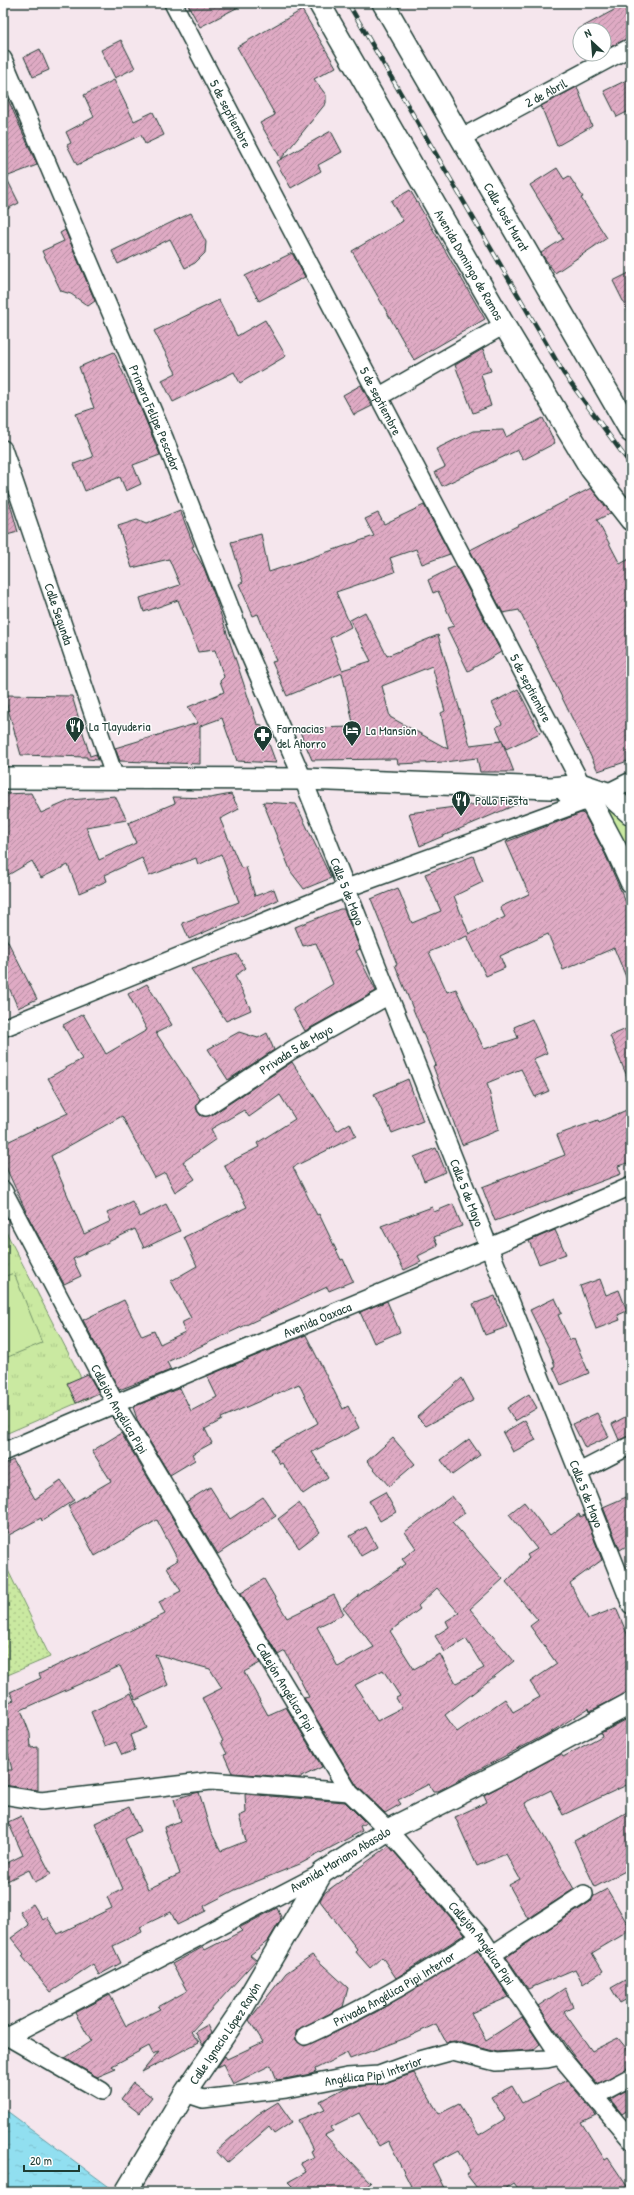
<svg xmlns="http://www.w3.org/2000/svg" width="634" height="2195" viewBox="0 0 634 2195" font-family="'Patrick Hand',sans-serif">
  <defs>
    <pattern id="grass-dots" width="8" height="8" patternUnits="userSpaceOnUse"><rect width="8" height="8" fill="#cae9a1"/><path d="M2 2h.1M6 6h.1" fill="none" stroke="#adc98b" stroke-width="1.8" stroke-linecap="round"/></pattern>
    <pattern id="park-tufts" width="24" height="20" patternUnits="userSpaceOnUse"><rect width="24" height="20" fill="#cae9a1"/><path d="M3 7l-1-3M5 7V3M7 7l1-3M15 17l-1-3M17 17v-4M19 17l1-3" fill="none" stroke="#adc98b"/></pattern>
    <pattern id="water-ripples" width="26" height="14" patternUnits="userSpaceOnUse"><rect width="26" height="14" fill="#91dff0"/><path d="M2 4q2-2 4 0t4 0M15 11q2-2 4 0t4 0" fill="none" stroke="#7dc0ce"/></pattern>
    <pattern id="building-hatch" width="6" height="6" patternUnits="userSpaceOnUse"><rect width="6" height="6" fill="#dfaac4"/><path d="M-1 1l2-2M0 6l6-6M5 7l2-2" fill="none" stroke="#b48ca0"/></pattern>
  </defs>
  <rect width="100%" height="100%" fill="#f5e6ed"/>
  <filter id="ink" filterUnits="userSpaceOnUse"><feTurbulence type="fractalNoise" baseFrequency=".025" numOctaves="2"/><feDisplacementMap in="SourceGraphic" scale="8" xChannelSelector="R" yChannelSelector="G"/><feConvolveMatrix kernelMatrix="1 2 1 2 8 2 1 2 1" color-interpolation-filters="sRGB"/></filter>
  <g filter="url(#ink)">
    <polygon fill="url(#grass-dots)" stroke="#74936a" points="3,1560 50,1657 3,1677"/>
    <g fill="url(#park-tufts)" stroke="#74936a">
      <polygon points="583,785 631,814 631,882"/>
      <polygon points="3,1226 91,1397 3,1435"/>
    </g>
    <polygon fill="#cae9a1" stroke="#74936a" points="14,1273 42,1343 3,1359 3,1277"/>
    <polygon fill="url(#water-ripples)" stroke="#639ea5" points="3,2108 116,2192 3,2192"/>
    <g fill="url(#building-hatch)" stroke="#1f3d34" fill-rule="evenodd">
      <polygon points="187,3 246,3 200,27"/>
      <polygon points="627,3 631,3 631,37 604,50 604,30 577,30"/>
      <polygon points="302,10 336,67 314,79 326,95 326,103 281,159 260,123 275,115 237,47"/>
      <polygon points="121,40 135,68 115,78 101,50"/>
      <polygon points="40,49 49,70 33,77 24,57"/>
      <polygon points="631,78 631,110 617,117 604,91"/>
      <polygon points="114,80 134,121 153,112 164,135 145,144 141,135 77,165 67,145 71,143 66,132 94,117 84,95"/>
      <polygon points="577,87 592,126 557,146 541,106"/>
      <polygon points="3,88 37,165 6,177 19,203 3,211"/>
      <polygon points="331,131 342,152 318,165 321,171 291,188 276,162"/>
      <polygon points="557,168 564,179 569,176 583,197 581,198 607,238 555,273 541,253 563,239 530,185"/>
      <polygon points="410,190 485,319 414,360 352,251 403,221 391,201"/>
      <polygon points="191,213 206,242 205,253 195,263 185,268 170,239 118,264 112,251"/>
      <polygon points="65,230 95,301 88,306 71,294 61,291 42,251 64,241 60,233"/>
      <polygon points="292,253 305,277 259,301 245,276"/>
      <polygon points="631,272 631,317 613,281"/>
      <polygon points="219,300 237,336 265,320 286,356 240,383 234,372 173,402 162,380 176,373 154,331"/>
      <polygon points="483,349 491,371 481,374 491,406 473,413 455,365"/>
      <polygon points="114,352 132,393 134,392 160,455 133,465 141,484 126,491 120,477 85,491 74,464 93,457 76,414 94,408 79,367"/>
      <polygon points="361,385 372,406 354,415 343,395"/>
      <polygon points="543,418 555,443 523,460 518,450 442,486 435,472 445,467 436,449 473,431 503,430 506,437"/>
      <polygon points="591,488 611,513 597,520 620,564 631,558 631,644 625,647 631,659 631,760 598,771 519,610 503,613 470,550"/>
      <polygon points="3,493 7,493 18,532 3,536"/>
      <path d="M424,505L450,554L422,564L416,549L390,558L395,572L336,592L351,627L330,638L342,670L371,661L350,620L365,612L387,656L438,635L470,745L502,741L514,772H480L477,758L444,762L398,764L397,759L312,760L300,732L308,728L354,727L342,673L287,696L272,662L276,661L258,614L253,616L239,584L243,582L231,542L261,534L269,572L374,536L365,519L378,513L384,524ZM432,666L445,711L441,713L448,749L390,717L382,686Z"/>
      <polygon points="180,510 194,546 192,547 204,568 215,597 257,724 262,725 276,763 237,761 222,718 200,726 200,764 120,761 115,748 198,723 188,707 224,692 220,681 224,677 215,650 198,652 178,600 144,612 140,598 180,585 169,559 132,568 118,526 137,520 146,524"/>
      <polygon points="456,566 501,652 468,671 447,628 454,626 438,591 433,593 428,580"/>
      <polygon points="518,689 540,733 506,749 496,727 502,724 492,703"/>
      <polygon points="4,695 72,696 90,756 96,754 98,760 87,759 87,757 21,755"/>
      <polygon points="31,793 41,813 71,800 115,796 127,820 86,827 99,860 136,843 128,823 175,803 173,797 210,798 231,794 239,809 220,819 241,868 246,867 255,896 274,889 278,900 189,939 182,923 239,902 221,854 198,865 196,858 149,876 142,858 105,875 107,881 79,893 68,865 41,878 32,861 3,878 3,794"/>
      <polygon points="516,799 519,799 520,803 420,846 409,813"/>
      <polygon points="263,802 296,804 331,878 304,889 291,872"/>
      <polygon points="581,813 584,814 605,854 631,914 631,989 614,948 563,970 548,934 500,956 505,968 486,976 467,936 429,952 447,992 456,989 484,1049 518,1038 514,1027 532,1019 547,1053 533,1059 549,1091 535,1097 521,1069 487,1083 499,1130 462,1145 433,1066 436,1065 395,965 397,964 371,899 398,888 412,923 441,911 425,874 473,856 483,882 454,896 469,934 505,917 500,907 529,894 506,842"/>
      <polygon points="340,909 344,909 360,949 356,951 376,991 305,1031 293,1009 333,984 316,943 303,946 295,927"/>
      <polygon points="3,932 37,999 18,1008 3,974"/>
      <polygon points="237,954 246,968 235,976 251,1010 226,1021 191,969"/>
      <polygon points="147,984 172,1025 156,1033 200,1099 196,1108 201,1116 212,1115 292,1062 337,1131 350,1123 356,1136 293,1167 317,1215 319,1214 341,1260 343,1259 353,1281 329,1291 327,1287 167,1362 171,1370 119,1390 83,1320 124,1300 142,1336 154,1331 160,1344 185,1332 181,1323 191,1318 171,1281 197,1266 184,1237 247,1207 224,1165 259,1147 257,1143 295,1119 280,1095 249,1117 244,1110 211,1129 216,1139 183,1162 195,1179 175,1192 165,1173 155,1178 122,1116 51,1156 84,1234 111,1221 107,1213 132,1201 140,1217 166,1204 180,1231 144,1248 135,1229 73,1259 81,1276 64,1284 29,1218 3,1161 3,1144 68,1113 48,1078 82,1059 63,1025 83,1014 106,1054 147,1030 128,994"/>
      <polygon points="631,1027 631,1086 610,1036"/>
      <polygon points="239,1032 258,1038 267,1033 274,1050 228,1080 208,1049"/>
      <polygon points="408,1079 423,1121 392,1133 374,1094"/>
      <polygon points="631,1108 631,1162 618,1166 621,1174 495,1221 482,1187 565,1155 557,1135 598,1120 599,1122"/>
      <polygon points="436,1148 446,1172 424,1181 414,1157"/>
      <polygon points="453,1204 462,1226 434,1237 438,1246 418,1256 421,1262 404,1270 381,1226 432,1207 434,1212"/>
      <polygon points="555,1230 566,1254 539,1264 529,1241"/>
      <polygon points="600,1279 606,1295 619,1290 627,1311 618,1315 620,1320 596,1329 580,1286"/>
      <polygon points="495,1296 507,1327 485,1335 473,1304"/>
      <polygon points="555,1298 562,1313 558,1315 570,1340 574,1339 589,1373 561,1385 553,1367 555,1366 549,1349 530,1310"/>
      <polygon points="387,1301 400,1332 374,1343 360,1312"/>
      <polygon points="306,1335 343,1409 348,1406 359,1428 312,1452 328,1477 303,1494 282,1463 280,1464 271,1449 318,1423 299,1384 221,1418 222,1420 205,1429 212,1443 192,1454 195,1460 170,1475 138,1422 133,1407 180,1388 191,1411 217,1397 207,1376"/>
      <polygon points="88,1374 99,1393 76,1403 67,1383"/>
      <polygon points="462,1378 474,1400 426,1426 417,1417"/>
      <polygon points="529,1394 537,1408 515,1421 507,1408"/>
      <polygon points="597,1413 609,1437 585,1448 573,1424"/>
      <polygon points="627,1416 631,1425 631,1435 619,1440 612,1424"/>
      <polygon points="525,1420 536,1440 513,1452 503,1433"/>
      <polygon points="121,1433 260,1663 244,1672 268,1715 286,1707 322,1767 299,1778 232,1773 224,1755 227,1754 221,1742 223,1741 202,1698 222,1688 210,1669 155,1654 168,1685 136,1700 120,1666 21,1710 30,1734 31,1748 38,1747 38,1790 3,1785 3,1770 12,1770 3,1732 3,1704 14,1700 10,1692 41,1678 39,1674 165,1614 159,1602 181,1591 167,1567 178,1560 157,1520 95,1556 68,1506 111,1481 92,1451"/>
      <polygon points="393,1438 415,1464 389,1486 367,1461"/>
      <polygon points="469,1439 480,1455 452,1475 441,1460"/>
      <polygon points="13,1460 35,1499 61,1481 74,1500 42,1521 41,1518 9,1535 3,1524 3,1465"/>
      <polygon points="210,1487 230,1519 263,1497 276,1516 218,1554 186,1502"/>
      <polygon points="385,1492 396,1512 380,1521 369,1501"/>
      <polygon points="631,1495 631,1543 620,1550 603,1507"/>
      <path d="M452,1496L465,1513L452,1522L503,1579L470,1609L514,1661L445,1715L457,1732L505,1699L513,1712L540,1697L530,1682L557,1664L530,1626L538,1620L506,1582L529,1558L527,1555L537,1549L509,1514L524,1502L550,1535L579,1514L580,1517L585,1515L602,1560L570,1583L588,1619L616,1608L631,1643V1691L590,1711L589,1708L551,1732L438,1791H433L429,1784L398,1800L401,1804L385,1813L357,1786L304,1698L309,1697L285,1651L278,1655L241,1593L264,1579L287,1618L334,1595L344,1614L317,1627L338,1667L374,1647L343,1608L366,1590L367,1591L406,1564L402,1559L416,1548L405,1532ZM437,1588L459,1613L446,1621L449,1627L435,1636L445,1652L466,1639L484,1668L456,1683L440,1654L414,1669L390,1631L420,1609L418,1606ZM383,1670L400,1696L396,1698L402,1708L377,1721L355,1685Z"/>
      <polygon points="299,1503 320,1532 299,1548 278,1519"/>
      <polygon points="366,1527 377,1547 361,1556 350,1536"/>
      <polygon points="131,1693 147,1728 130,1735 135,1750 122,1755 116,1742 105,1746 91,1712"/>
      <polygon points="631,1717 631,1783 563,1815 551,1790 525,1803 574,1889 528,1919 509,1885 520,1879 506,1854 477,1866 455,1817 487,1802 484,1795 561,1754 563,1757 602,1736 601,1733"/>
      <polygon points="199,1792 210,1830 221,1851 246,1841 239,1816 246,1813 245,1794 345,1802 366,1823 360,1826 362,1831 300,1864 235,1890 204,1906 206,1911 177,1925 171,1912 140,1927 142,1932 113,1946 121,1963 99,1975 93,1964 51,1992 22,1956 24,1954 11,1938 29,1925 20,1912 33,1904 43,1920 47,1917 58,1934 112,1908 107,1897 123,1889 95,1823 129,1807 140,1831 125,1839 148,1889 180,1874 164,1827 181,1821 174,1799"/>
      <polygon points="631,1810 631,1868 595,1887 574,1841"/>
      <polygon points="21,1816 51,1874 35,1882 29,1870 3,1883 3,1865 23,1855 8,1822"/>
      <polygon points="389,1846 465,1934 396,1978 382,1957 370,1968 355,1951 357,1949 320,1901 323,1894 338,1883"/>
      <polygon points="607,1889 631,1930 592,1953 603,1971 583,1984 575,1969 528,1989 506,1957 590,1902 594,1896"/>
      <polygon points="277,1908 281,1917 280,1921 268,1941 250,1955 256,1960 191,2032 199,2042 142,2072 159,2051 153,2054 149,2046 112,2066 116,2069 97,2077 65,2058 91,2041 75,2013 110,1995 126,2026 160,2009 158,2007 187,1991 172,1964 203,1947 205,1950 242,1931 239,1928"/>
      <polygon points="477,1950 509,1997 471,2013 486,2040 522,2017 540,2044 533,2050 497,2052 455,2041 446,2042 436,2024 406,2038 350,2059 347,2053 315,2069 316,2072 311,2074 284,2079 277,2080 271,2065 233,2084 223,2064 217,2067 225,2056 227,2059 263,2042 249,2020 286,1973 312,1955 348,1988 343,2007 297,2030 296,2040 304,2046 332,2034 378,2011"/>
      <polygon points="625,1980 631,1990 631,1997 620,2003 611,1988"/>
      <polygon points="565,1988 573,2007 564,2012 592,2051 618,2038 631,2054 631,2067 597,2084 578,2062 538,2006"/>
      <polygon points="207,2025 211,2033 203,2045 195,2032"/>
      <polygon points="414,2073 439,2114 459,2104 479,2135 505,2119 491,2097 512,2086 522,2103 567,2080 596,2115 581,2122 605,2160 608,2158 631,2192 521,2192 514,2183 501,2192 480,2192 467,2175 470,2171 459,2150 432,2164 446,2192 414,2192 388,2141 379,2146 359,2113 331,2127 333,2131 325,2135 371,2183 359,2192 298,2192 288,2182 306,2172 300,2163 314,2157 311,2151 313,2150 298,2120 325,2109 320,2101 345,2088 382,2084"/>
      <polygon points="133,2083 152,2097 139,2113 121,2099"/>
      <polygon points="631,2088 631,2108 622,2114 610,2099"/>
      <polygon points="278,2102 292,2122 274,2134 269,2127 227,2163 216,2151 257,2115"/>
    </g>
    <g fill="none" stroke-linecap="round" stroke-linejoin="round">
      <g stroke="#1f3d34" stroke-width="20">
        <g id="minor">
          <path id="s1" d="M173,3L587,795"/>
          <path id="s2" d="M3,59L165,440L240,633L303,779L631,1605"/>
          <path id="s3" d="M461,138L631,47"/>
          <polyline points="380,396 504,325"/>
          <path id="s4" d="M3,449L115,778"/>
          <polyline points="3,1028 347,888 607,793 631,781"/>
          <path id="s5" d="M206,1107L292,1050L389,995"/>
          <path id="s6" d="M3,1190L115,1403L349,1792L388,1830L480,1936L560,2056L631,2140"/>
          <path id="s7" d="M3,1452C212,1361 423,1278 631,1186"/>
          <polyline points="579,1472 631,1445"/>
          <polyline points="3,1795 41,1801 211,1781 349,1792"/>
          <polyline points="493,1954 584,1894"/>
          <polyline points="3,2034 102,2091"/>
          <path id="s8" d="M305,2036C367,2008 424,1975 480,1936"/>
          <polyline points="7,2037 322,1873"/>
          <path id="s9" d="M185,2093L203,2099L286,2089L347,2077L379,2075L420,2060L453,2051L496,2062L547,2059L560,2056"/>
          <polyline points="595,2096 631,2077"/>
        </g>
      </g>
      <g stroke="#1f3d34" stroke-width="24">
        <g id="tertiary">
          <path id="s10" d="M319,3L504,325L591,469L631,520"/>
          <path id="s11" d="M383,3L631,432"/>
          <polyline points="3,778 303,779 551,788 583,785 607,793 631,814"/>
          <polyline points="567,793 589,798 616,849 631,882"/>
          <path id="s12" d="M126,2192L185,2093L240,2012L322,1873L388,1830L507,1770L631,1703"/>
        </g>
      </g>
      <use href="#minor" stroke="#fff" stroke-width="17"/>
      <use href="#tertiary" stroke="#fff" stroke-width="21"/>
      <g stroke="#1f3d34" stroke-width="4.5">
        <polyline id="rail" points="348,3 564,374 631,465"/>
      </g>
      <use href="#rail" stroke="#fff" stroke-width="3" stroke-dasharray="9" stroke-linecap="butt"/>
    </g>
  </g>
  <defs>
    <g id="restaurant-pin" transform="scale(1)"><path d="M0 17L-7.5 6A9.5 9.5 0 1 1 7.5 6Z" fill="#1f3d34" stroke="#fff"/><path d="M-5-6h1v4h1v-4h1v4h1v-4h1v5L-1.5 .5V6h-2V.5L-5-1ZM5-6V6H3V1.5H1.5Q1.5-4 5-6Z" fill="#fff"/></g>
    <g id="hotel-pin" transform="scale(1)"><path d="M0 17L-7.5 6A9.5 9.5 0 1 1 7.5 6Z" fill="#1f3d34" stroke="#fff"/><path d="M-6-4.5h1.5V1H6V5H4.5V3h-9V5H-6ZM-4 0a1.8 1.8 0 1 1 3.6 0ZM.5 0V-2.5h3Q6-2.5 6 0Z" fill="#fff"/></g>
    <g id="pharmacy-pin" transform="scale(1)"><path d="M0 17L-7.5 6A9.5 9.5 0 1 1 7.5 6Z" fill="#1f3d34" stroke="#fff"/><path d="M-2-6h4v4h4v4h-4v4h-4v-4h-4v-4h4Z" fill="#fff"/></g>
  </defs>
  <g fill-rule="evenodd">
    <use href="#restaurant-pin" x="75" y="726"/>
    <use href="#hotel-pin" x="352" y="730"/>
    <use href="#pharmacy-pin" x="263" y="735"/>
    <use href="#restaurant-pin" x="461" y="800"/>
  </g>
  <g text-anchor="middle" dominant-baseline="central" stroke-width="3" stroke-linejoin="round" paint-order="stroke">
    <g font-size="13" fill="#1f3d34" stroke="#fff">
      <text stroke="none"><textPath href="#s3" startOffset="96">2 de Abril</textPath></text>
      <text stroke="none"><textPath href="#s1" startOffset="125">5 de septiembre</textPath></text>
      <text stroke="none"><textPath href="#s11" startOffset="247">Calle José Murat</textPath></text>
      <text stroke="none"><textPath href="#s10" startOffset="302">Avenida Domingo de Ramos</textPath></text>
      <text stroke="none"><textPath href="#s1" startOffset="449">5 de septiembre</textPath></text>
      <text stroke="none"><textPath href="#s2" startOffset="390">Primera Felipe Pescador</textPath></text>
      <text stroke="none"><textPath href="#s4" startOffset="174">Calle Segunda</textPath></text>
      <text stroke="none"><textPath href="#s1" startOffset="773">5 de septiembre</textPath></text>
      <text stroke="none"><textPath href="#s2" startOffset="901">Calle 5 de Mayo</textPath></text>
      <text stroke="none"><textPath href="#s5" startOffset="107">Privada 5 de Mayo</textPath></text>
      <text stroke="none"><textPath href="#s2" startOffset="1225">Calle 5 de Mayo</textPath></text>
      <text stroke="none"><textPath href="#s7" startOffset="341">Avenida Oaxaca</textPath></text>
      <text stroke="none"><textPath href="#s6" startOffset="248">Callejón Angélica Pipi</textPath></text>
      <text stroke="none"><textPath href="#s2" startOffset="1549">Calle 5 de Mayo</textPath></text>
      <text stroke="none"><textPath href="#s6" startOffset="572">Callejón Angélica Pipi</textPath></text>
      <text transform="translate(340 1859) rotate(-31)">Avenida Mariano Abasolo</text>
      <text stroke="none"><textPath href="#s6" startOffset="896">Callejón Angélica Pipi</textPath></text>
      <text stroke="none"><textPath href="#s8" startOffset="101">Privada Angélica Pipi Interior</textPath></text>
      <text stroke="none"><textPath href="#s12" startOffset="187">Calle Ignacio López Rayón</textPath></text>
      <text stroke="none"><textPath href="#s9" startOffset="192">Angélica Pipi Interior</textPath></text>
    </g>
    <g font-size="13" fill="#1f3d34" stroke="#fff" text-anchor="start">
      <text x="89" y="726">La Tlayuderia</text>
      <text x="277" y="728">Farmacias<tspan x="277" dy="15">del Ahorro</tspan></text>
      <text x="366" y="730">La Mansion</text>
      <text x="475" y="800">Pollo Fiesta</text>
    </g>
  </g>
  <rect width="634" height="2195" fill="none" stroke="#fff" stroke-width="16"/>
  <rect x="8" y="8" width="618" height="2179" fill="none" stroke="#1f3d34" stroke-width="1.5" filter="url(#ink)"/>
  <g transform="translate(592 42) rotate(334)"><circle r="19" fill="#ffffff" stroke="#a5b1ae"/>
  <path d="M0-3L7 15L0 10L-7 15Z" fill="#1f3d34"/>
  <text y="-6" font-size="11" font-weight="bold" text-anchor="middle" fill="#1f3d34">N</text>
  </g>
  <path d="M24 2165v6h55v-6" fill="none" stroke="#1f3d34" stroke-width="2"/>
  <text x="30" y="2165" font-size="12" fill="#1f3d34" stroke="#ffffff" stroke-width="3" paint-order="stroke">20 m</text>
</svg>
